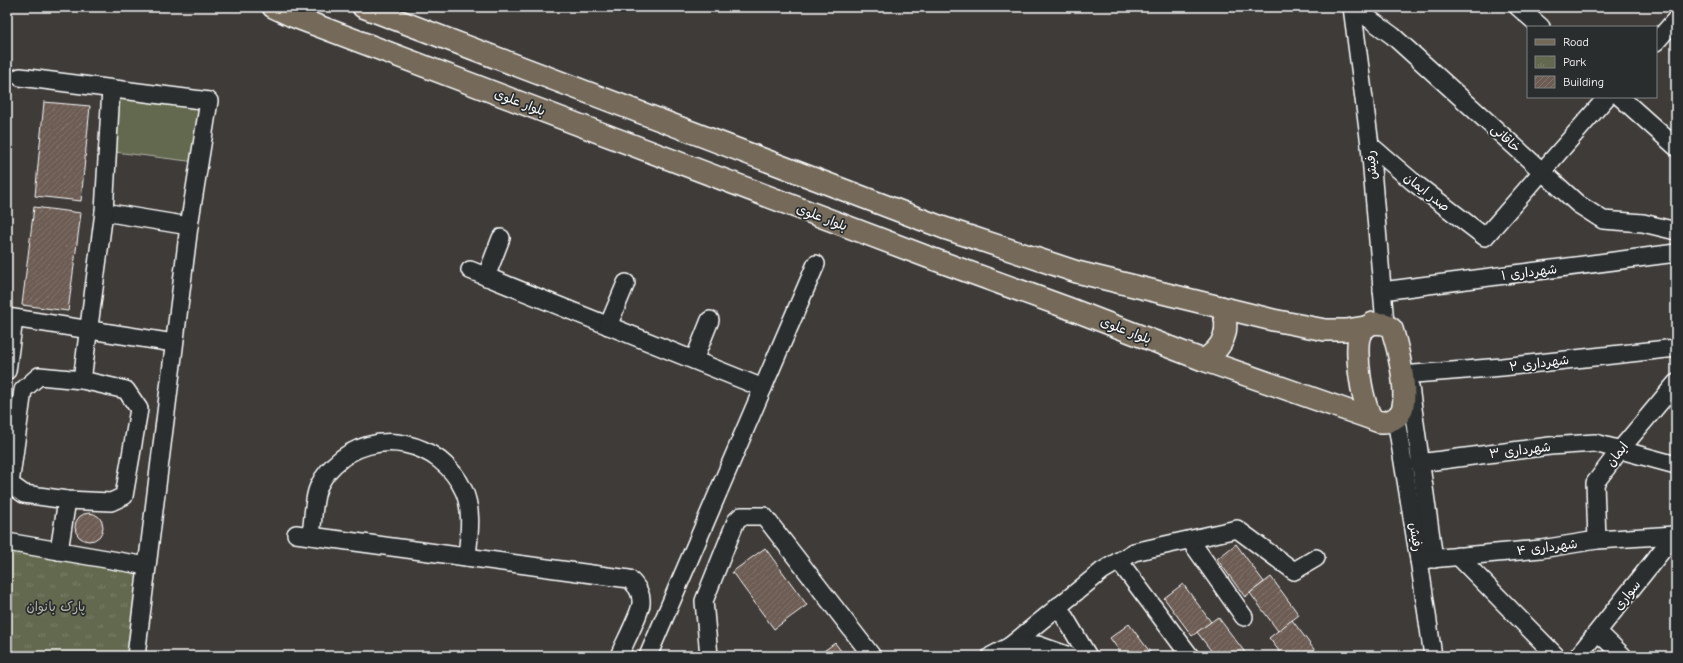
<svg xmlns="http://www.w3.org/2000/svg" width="1683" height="663" viewBox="0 0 1683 663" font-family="'Comic Neue','Playpen Sans Arabic',sans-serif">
  <defs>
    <pattern id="park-tufts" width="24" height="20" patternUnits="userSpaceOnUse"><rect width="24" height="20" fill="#63694f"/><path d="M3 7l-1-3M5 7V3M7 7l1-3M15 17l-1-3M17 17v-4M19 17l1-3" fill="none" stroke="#7a8069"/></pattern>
    <pattern id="building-hatch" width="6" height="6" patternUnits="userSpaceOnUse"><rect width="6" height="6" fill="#6c5c53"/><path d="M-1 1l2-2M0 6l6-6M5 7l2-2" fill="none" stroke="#82746d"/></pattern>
  </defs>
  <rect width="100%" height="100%" fill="#3e3b39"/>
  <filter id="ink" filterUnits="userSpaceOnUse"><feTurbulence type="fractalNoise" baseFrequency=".025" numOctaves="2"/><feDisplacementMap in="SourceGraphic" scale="8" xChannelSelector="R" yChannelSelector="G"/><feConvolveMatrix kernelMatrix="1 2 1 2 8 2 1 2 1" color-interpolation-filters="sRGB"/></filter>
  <g filter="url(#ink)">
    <polygon fill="url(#park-tufts)" stroke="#b1b4a7" points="7,549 130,568 140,574 130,656 7,656"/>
    <polygon fill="#63694f" stroke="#b1b4a7" points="119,97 202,107 196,162 115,152"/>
    <g fill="url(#building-hatch)" stroke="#fff">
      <polygon points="44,102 90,106 81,201 35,196"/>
      <polygon points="34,207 81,213 68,311 22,305"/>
      <circle cx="89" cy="527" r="14"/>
      <polygon points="1236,544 1264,582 1245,597 1217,559"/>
      <polygon points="765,548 807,605 774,629 732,572"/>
      <polygon points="1271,577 1299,615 1278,631 1250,593"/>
      <polygon points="1183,584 1211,622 1192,636 1164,598"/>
      <polygon points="1218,617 1247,655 1245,656 1215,656 1197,632"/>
      <polygon points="1292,620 1319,656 1283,656 1269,638"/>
      <polygon points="1129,624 1153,656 1123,656 1110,638"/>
      <polygon points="835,643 845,656 817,656"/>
    </g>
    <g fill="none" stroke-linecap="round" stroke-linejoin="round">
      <g stroke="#fff" stroke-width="20">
        <g id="minor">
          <polyline points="1352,7 1370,145 1385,324"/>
          <polyline points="1353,7 1393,36 1578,204 1603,220 1643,223 1676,231"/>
          <polyline points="1518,7 1541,27"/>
          <polyline points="1656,42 1676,19"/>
          <polyline points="20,77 209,101 189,226 136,656"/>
          <polyline points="1620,97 1676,147"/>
          <polyline points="1370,145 1412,181 1485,237 1607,97"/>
          <polyline points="104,212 189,226"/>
          <polyline points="470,270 763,388"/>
          <polyline points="486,277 501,238"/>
          <polyline points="1382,291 1676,253"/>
          <polyline points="7,317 174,343"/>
          <polyline points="608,326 626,283"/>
          <polyline points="694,360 710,320"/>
          <polyline points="7,371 14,319"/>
          <polyline points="1402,375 1502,367 1676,348"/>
          <polygon points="39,376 82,380 126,390 139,409 124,496 111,502 67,500 24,494 10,484 23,390"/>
          <polyline points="82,380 104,212 111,89"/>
          <polyline points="1410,387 1434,559"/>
          <polyline points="1396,419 1419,560 1433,656"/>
          <polyline points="1419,463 1550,446 1595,443 1676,465"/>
          <path d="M296,534L629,579C637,586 642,593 641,604C640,614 624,644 619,656"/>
          <path d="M311,536C313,521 313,504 317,491C320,481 327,472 334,465C374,426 441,440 464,491C473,512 469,535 467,557"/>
          <polyline points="1190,540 1244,617"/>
          <polyline points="1597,540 1595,483 1620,450 1676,383"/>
          <polyline points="7,542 147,566"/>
          <polyline points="59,551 67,500"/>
          <polyline points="1458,556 1556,656"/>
          <polyline points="1419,560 1541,549 1597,540 1675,535"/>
          <polyline points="1119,561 1190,656"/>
          <polyline points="1058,606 1088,656"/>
          <polyline points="1598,632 1623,656"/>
          <polyline points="1010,646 1102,571 1134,552 1237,529 1294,571 1316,558"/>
          <polyline points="648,656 816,264"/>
          <polyline points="709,656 704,601 736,521 741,516 764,516 872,656"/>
          <polyline points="991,656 1010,646 1038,645 1069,656"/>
          <polyline points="1578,656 1676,533"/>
        </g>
      </g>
      <g stroke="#fff" stroke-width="24">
        <g id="major">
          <polyline points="273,7 292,16 933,259 1068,308 1203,360 1375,420"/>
          <polyline points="363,7 944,228 1077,272 1273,320 1325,330 1346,330 1365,327"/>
          <path d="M1373,323L1385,324L1392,329C1398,348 1408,391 1402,410C1399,416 1395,419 1389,421C1385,423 1378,422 1374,420C1362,410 1354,348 1360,335C1363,328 1368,326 1373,323Z"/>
          <path d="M1203,360C1223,349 1232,329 1221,307"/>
        </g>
      </g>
      <use href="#minor" stroke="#2a2d2e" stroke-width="17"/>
      <use href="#major" stroke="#746a5a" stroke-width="21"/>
    </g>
  </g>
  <g text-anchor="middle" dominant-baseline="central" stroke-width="3.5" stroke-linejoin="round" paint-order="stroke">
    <g font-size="13" fill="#fff" stroke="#2a2d2e">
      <text transform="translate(520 102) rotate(21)">بلوار علوی</text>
      <text transform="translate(1506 138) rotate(43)">خاقانی</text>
      <text transform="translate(1371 165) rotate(-95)">رفیش</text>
      <text transform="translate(1427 192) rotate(38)">صدر ایمان</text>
      <text transform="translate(822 217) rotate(21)">بلوار علوی</text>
      <text transform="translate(1529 272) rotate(-7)">شهرداری ۱</text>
      <text transform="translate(1126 330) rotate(21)">بلوار علوی</text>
      <text transform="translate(1539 363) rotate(-7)">شهرداری ۲</text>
      <text transform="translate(1520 450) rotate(-7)">شهرداری ۳</text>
      <text transform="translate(1617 454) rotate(-52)">ایمان</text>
      <text transform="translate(1416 537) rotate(81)">رفیش</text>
      <text transform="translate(1547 547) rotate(-7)">شهرداری ۴</text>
      <text transform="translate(1627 595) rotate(-51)">سواری</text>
    </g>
    <g font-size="13" fill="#b1b4a7" stroke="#2a2d2e">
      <text x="56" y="606">پارک بانوان</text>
    </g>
  </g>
  <rect width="1683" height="663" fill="none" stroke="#2a2d2e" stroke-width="24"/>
  <rect x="12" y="12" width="1659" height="639" fill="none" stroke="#fff" stroke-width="1.5" filter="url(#ink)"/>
  <rect x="1527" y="26" width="130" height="72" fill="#2a2d2e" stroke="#7f8182"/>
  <rect x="1535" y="39" width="20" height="6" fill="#746a5a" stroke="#7f8182"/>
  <text x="1563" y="46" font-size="12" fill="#ffffff">Road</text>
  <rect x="1535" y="56" width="20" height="12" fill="url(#park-tufts)" stroke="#7f8182"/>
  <text x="1563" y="66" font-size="12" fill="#ffffff">Park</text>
  <rect x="1535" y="76" width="20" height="12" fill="url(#building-hatch)" stroke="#7f8182"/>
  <text x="1563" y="86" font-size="12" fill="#ffffff">Building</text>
</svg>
